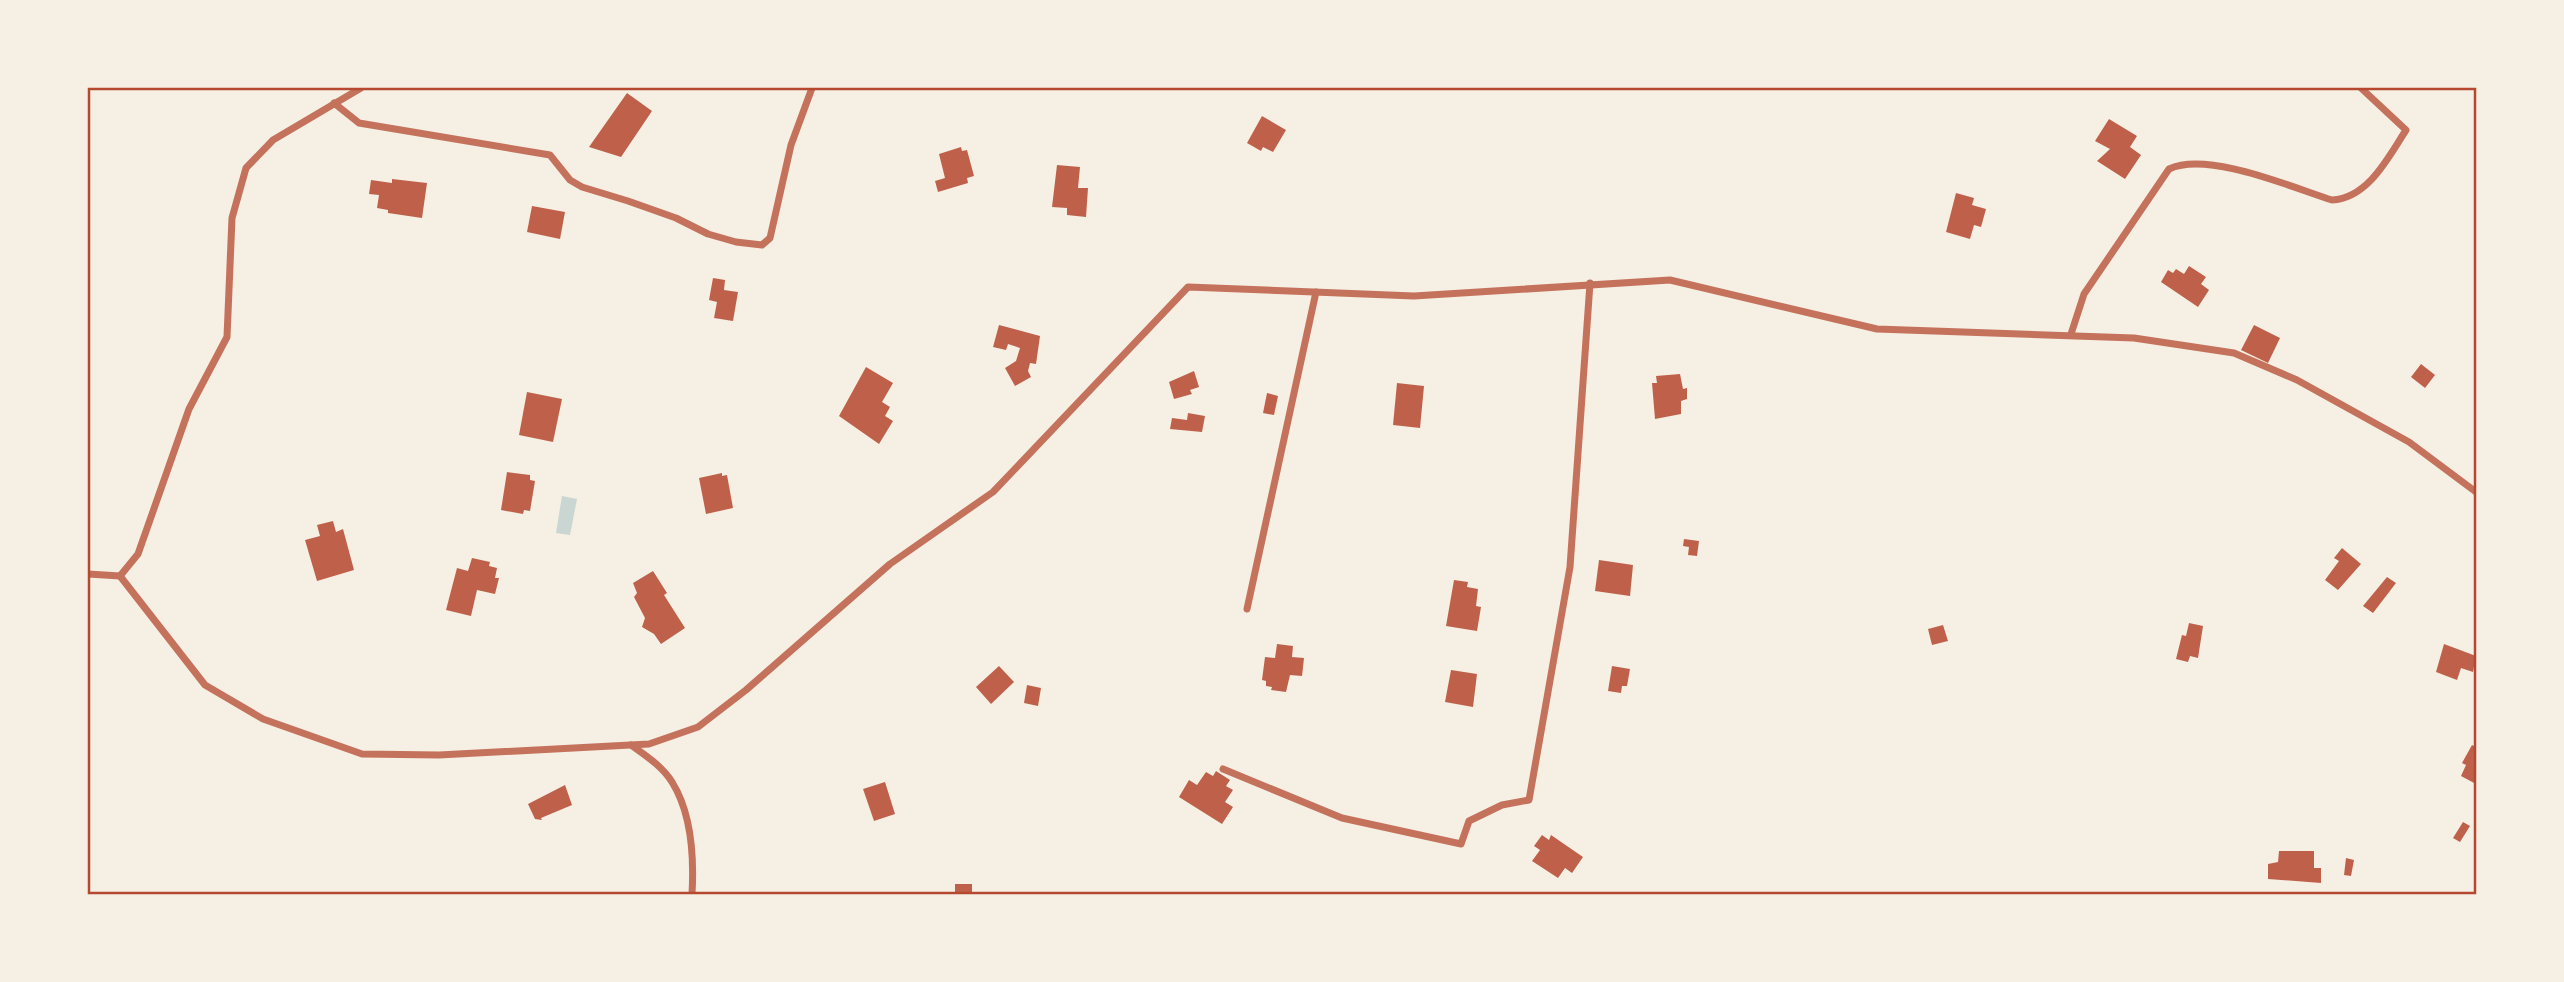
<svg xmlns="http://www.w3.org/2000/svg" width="2564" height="982" viewBox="0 0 2564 982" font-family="'Open Sans',sans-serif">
  <rect width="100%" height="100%" fill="#f6efe4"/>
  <polygon fill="#c9d6d2" points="562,496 577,499 570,535 556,533"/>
  <g fill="#bf614a">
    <polygon points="627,93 652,111 621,157 589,147"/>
    <polygon points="1262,116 1286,130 1273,152 1263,147 1261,151 1247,143"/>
    <polygon points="2109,119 2137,136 2130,147 2141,155 2125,179 2097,161 2110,149 2095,141"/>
    <polygon points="961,147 962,151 967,150 974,176 967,178 968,183 938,192 935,181 945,178 939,154"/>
    <polygon points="1057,165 1080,167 1078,188 1088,188 1086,217 1067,215 1067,208 1052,207"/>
    <polygon points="392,179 427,183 422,218 388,213 388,210 377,208 379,195 369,194 371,180 392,183"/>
    <polygon points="1956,193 1974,198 1972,205 1986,209 1981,227 1974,225 1970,239 1946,232"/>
    <polygon points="532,206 565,212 560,239 527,232"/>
    <polygon points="2189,266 2206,277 2201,284 2209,290 2198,307 2161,282 2168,270 2173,273 2176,269 2184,274"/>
    <polygon points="713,278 725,280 724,290 738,292 733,321 714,318 717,302 709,300"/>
    <polygon points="999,325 1040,336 1036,364 1030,363 1028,371 1031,377 1015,386 1005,368 1016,361 1020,348 1008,344 1006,350 993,347"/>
    <polygon points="2254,325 2280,338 2268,363 2241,350"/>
    <polygon points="2421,364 2435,375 2425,388 2411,377"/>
    <polygon points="866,367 893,383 882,402 890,407 885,416 893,421 879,444 839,416"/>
    <polygon points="1194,371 1199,387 1190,390 1192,394 1174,399 1169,382"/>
    <polygon points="1680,374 1683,389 1687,388 1687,399 1681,401 1681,414 1655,419 1652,383 1657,383 1656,376"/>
    <polygon points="1397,383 1424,386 1420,428 1393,425"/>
    <polygon points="527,392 562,399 553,442 519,435"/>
    <polygon points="1267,393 1278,396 1274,415 1263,413"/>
    <polygon points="1188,413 1205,416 1202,432 1170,429 1172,418 1187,420"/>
    <polygon points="507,472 530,475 530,480 535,481 530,511 524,510 523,514 501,510"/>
    <polygon points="722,473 722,476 727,475 733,508 706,514 699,478"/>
    <polygon points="333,521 336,532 343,529 354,570 317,581 305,540 320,536 317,525"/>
    <polygon points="1684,539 1699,541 1697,556 1688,555 1689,547 1683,546"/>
    <polygon points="2342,548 2361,564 2338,590 2325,580 2339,561 2334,558"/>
    <polygon points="472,558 490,562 489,566 497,568 495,578 499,578 495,594 477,590 471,616 446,610 457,568 468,571"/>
    <polygon points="1599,560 1633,565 1630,596 1595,591"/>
    <polygon points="653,571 667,593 664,595 685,628 661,644 654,634 642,627 645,618 634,597 637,593 633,583"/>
    <polygon points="2387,577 2396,583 2373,613 2363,606"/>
    <polygon points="1454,580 1468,582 1467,587 1478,589 1476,606 1481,607 1477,631 1446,626"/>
    <polygon points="2189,623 2203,626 2198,658 2190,656 2188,662 2176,659 2182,635 2186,636"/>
    <polygon points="1943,625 1948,641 1932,645 1928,629"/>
    <polygon points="1277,644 1293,646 1292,657 1304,658 1302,676 1290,675 1286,692 1271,690 1272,687 1266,686 1266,681 1262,680 1265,657 1275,658"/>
    <polygon points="2444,644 2476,656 2473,672 2461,668 2457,680 2436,672"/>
    <polygon points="999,666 1014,682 991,704 976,687"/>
    <polygon points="1612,666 1630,669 1627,686 1622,686 1621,693 1608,691"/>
    <polygon points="1451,670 1477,674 1473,707 1445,702"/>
    <polygon points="1027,685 1041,688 1038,706 1024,703"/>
    <polygon points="2472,745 2476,747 2476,784 2461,776 2466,765 2462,763"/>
    <polygon points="1216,771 1230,780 1226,786 1233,790 1225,802 1233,807 1222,824 1179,797 1189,780 1197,785 1206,772 1213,776"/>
    <polygon points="885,782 895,814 874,821 863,789"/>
    <polygon points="565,785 572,805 541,818 542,820 535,819 528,804"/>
    <polygon points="2463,822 2470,826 2460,842 2453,838"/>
    <polygon points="1542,835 1549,840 1551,835 1583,857 1572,873 1565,868 1558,878 1532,861 1540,850 1534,846"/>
    <polygon points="2279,851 2314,851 2314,868 2321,868 2321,883 2268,879 2268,864 2278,862"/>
    <polygon points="2346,858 2354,860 2351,876 2344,875"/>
    <rect x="955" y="884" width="17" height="10"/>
  </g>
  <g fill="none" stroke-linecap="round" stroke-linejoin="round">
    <g stroke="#c5725c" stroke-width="7">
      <polyline points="334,103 359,123 550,155 570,180 582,187 628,201 676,218 708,234 736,242 762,245 770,238 791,145 812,88"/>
      <path d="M2071,334L2084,294L2169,169C2208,151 2291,187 2332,200C2368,198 2388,158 2406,130L2361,88"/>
      <polyline points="88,574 120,576"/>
      <polyline points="120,576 205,685 263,719 362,754 439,755 649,744 698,727 746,690 890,564 993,492 1188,287 1414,296 1670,280 1877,329 2134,338 2234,353 2297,380 2409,442 2476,492"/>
      <polyline points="120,576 138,554 189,409 227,337 232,218 246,168 273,140 361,88"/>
      <polyline points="1247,609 1316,292"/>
      <path d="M631,745C646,756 662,766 672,782C692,814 694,859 692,894"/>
      <polyline points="1223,769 1342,818 1461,844 1469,821 1502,805 1529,800 1570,567 1590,283"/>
    </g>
  </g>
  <rect width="2564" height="982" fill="none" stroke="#f6efe4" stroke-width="178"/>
  <rect x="89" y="89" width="2386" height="804" fill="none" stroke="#b5482f" stroke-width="2.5"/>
</svg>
